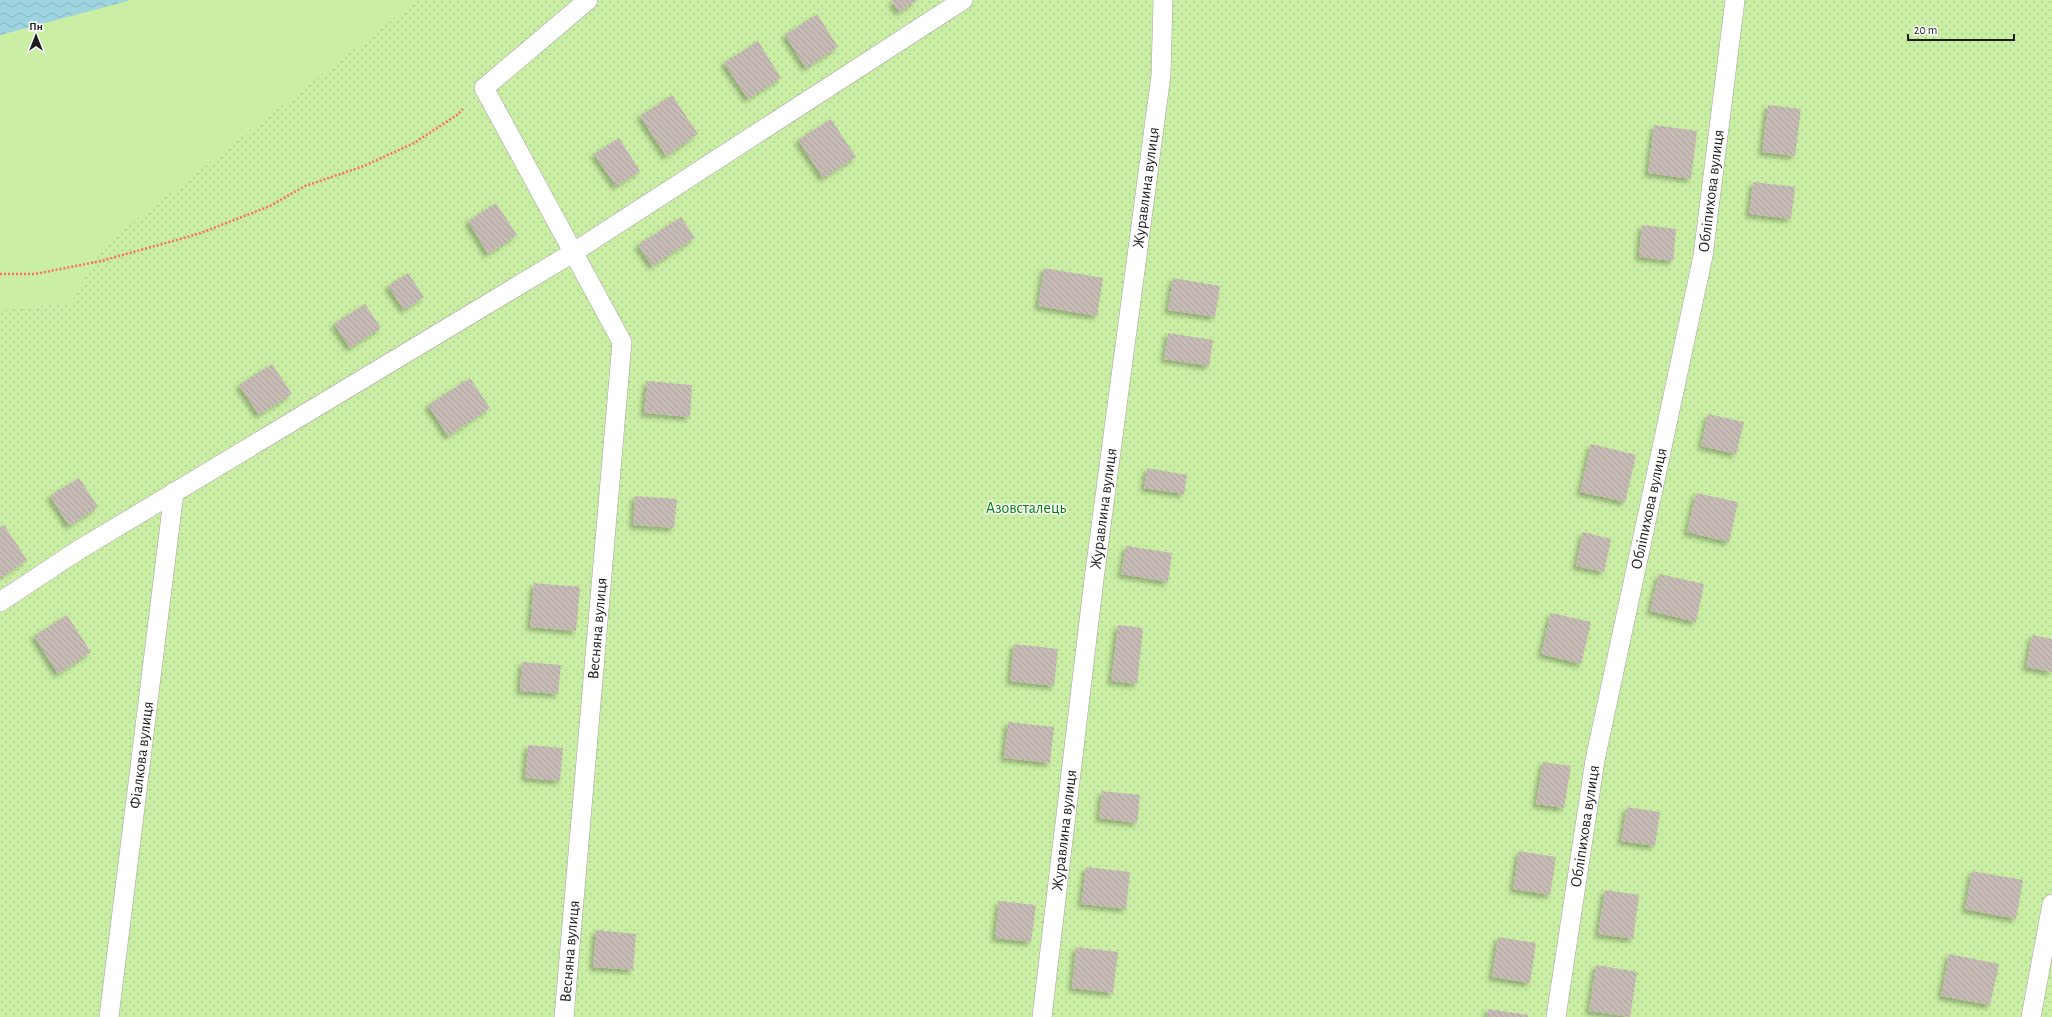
<svg xmlns="http://www.w3.org/2000/svg" width="2052" height="1017" viewBox="0 0 2052 1017" font-family="'Alegreya Sans',sans-serif">
  <defs>
    <pattern id="garden-dots" width="8" height="8" patternUnits="userSpaceOnUse"><rect width="8" height="8" fill="#caeea3"/><path d="M2 2h.1M6 6h.1" fill="none" stroke="#adcc8c" stroke-width="1.8" stroke-linecap="round"/></pattern>
    <pattern id="water-waves" width="16" height="10" patternUnits="userSpaceOnUse"><rect width="16" height="10" fill="#9ed3e0"/><path d="M0 5q4-4 8 0t8 0" fill="none" stroke="#88b5c0"/></pattern>
    <pattern id="building-back-hatch" width="6" height="6" patternUnits="userSpaceOnUse"><rect width="6" height="6" fill="#c7bcb5"/><path d="M-1 5l2 2M0 0l6 6M5-1l2 2" fill="none" stroke="#aaa19b"/></pattern>
    <filter id="shadow"><feDropShadow dx="-3.5" dy="3.5" stdDeviation="2" flood-color="#0004"/></filter>
  </defs>
  <rect width="100%" height="100%" fill="#efeae2"/>
  <polygon fill="#caeea3" points="0,0 417,0 100,248 72,303 0,310"/>
  <polygon fill="url(#garden-dots)" points="417,0 2052,0 2052,1017 0,1017 0,310 72,303 100,248"/>
  <polygon fill="url(#water-waves)" points="0,0 131,0 0,35"/>
  <g fill="url(#building-back-hatch)" filter="url(#shadow)">
    <polygon points="891,0 918,0 899,12"/>
    <polygon points="817,14 838,47 806,68 785,35"/>
    <polygon points="758,41 781,78 748,99 724,63"/>
    <polygon points="672,95 698,134 666,156 640,116"/>
    <polygon points="1768,105 1801,109 1795,156 1762,152"/>
    <polygon points="831,119 856,157 823,178 798,140"/>
    <polygon points="1654,125 1697,131 1691,179 1648,173"/>
    <polygon points="619,138 640,171 616,186 594,154"/>
    <polygon points="1753,182 1795,187 1791,219 1749,214"/>
    <polygon points="496,203 517,235 488,254 468,221"/>
    <polygon points="681,217 695,238 652,266 638,245"/>
    <polygon points="1642,225 1676,229 1673,261 1639,257"/>
    <polygon points="1044,268 1103,278 1097,316 1038,306"/>
    <polygon points="408,273 424,297 404,310 388,286"/>
    <polygon points="1173,278 1220,286 1215,317 1168,310"/>
    <polygon points="365,304 381,328 350,348 334,324"/>
    <polygon points="1168,333 1213,340 1209,366 1164,359"/>
    <polygon points="272,364 292,394 259,415 239,385"/>
    <polygon points="470,378 490,408 448,436 428,405"/>
    <polygon points="647,381 692,385 690,417 644,413"/>
    <polygon points="1708,414 1744,422 1736,454 1701,446"/>
    <polygon points="1591,444 1636,455 1625,502 1580,492"/>
    <polygon points="1147,468 1187,475 1184,494 1144,488"/>
    <polygon points="79,478 98,507 69,526 50,496"/>
    <polygon points="1696,493 1738,502 1729,542 1687,532"/>
    <polygon points="635,496 677,499 674,528 633,525"/>
    <polygon points="4,525 27,560 0,578 0,527"/>
    <polygon points="1583,532 1611,539 1604,572 1576,566"/>
    <polygon points="1126,546 1172,553 1168,582 1121,574"/>
    <polygon points="1659,574 1704,584 1696,622 1650,611"/>
    <polygon points="534,583 580,587 576,631 530,627"/>
    <polygon points="1551,613 1591,622 1581,664 1541,654"/>
    <polygon points="67,615 91,652 58,674 34,636"/>
    <polygon points="1118,625 1143,628 1137,684 1111,681"/>
    <polygon points="2032,635 2052,639 2052,672 2026,667"/>
    <polygon points="1014,644 1058,649 1054,686 1010,681"/>
    <polygon points="522,662 561,665 558,694 520,691"/>
    <polygon points="1008,722 1054,727 1050,763 1004,758"/>
    <polygon points="528,745 563,748 560,781 525,778"/>
    <polygon points="1543,762 1571,766 1564,808 1536,804"/>
    <polygon points="1102,791 1140,795 1137,823 1099,818"/>
    <polygon points="1627,807 1660,812 1655,846 1621,841"/>
    <polygon points="1519,851 1556,857 1550,895 1513,889"/>
    <polygon points="1086,867 1130,872 1126,909 1081,904"/>
    <polygon points="1972,871 2023,880 2016,919 1965,909"/>
    <polygon points="1605,890 1639,895 1633,939 1598,934"/>
    <polygon points="999,901 1036,905 1031,942 995,938"/>
    <polygon points="596,930 636,934 633,970 593,967"/>
    <polygon points="1498,937 1536,943 1530,983 1492,977"/>
    <polygon points="1076,947 1118,952 1113,993 1072,988"/>
    <polygon points="1949,954 1999,964 1990,1005 1941,996"/>
    <polygon points="1596,965 1637,972 1630,1017 1589,1011"/>
    <polygon points="1488,1009 1528,1015 1528,1017 1487,1017"/>
  </g>
  <g fill="none" stroke-linecap="round" stroke-linejoin="round">
    <g stroke="#a4a4a4" stroke-width="20">
      <g id="lane">
        <polyline points="0,602 77,551 574,252 963,0"/>
        <path id="s1" d="M109,1017L174,492"/>
        <path id="s2" d="M564,1017L622,342L484,88L588,0"/>
        <path id="s3" d="M1042,1017L1094,579L1161,75L1163,0"/>
        <path id="s4" d="M1556,1017L1595,760L1703,256L1735,0"/>
        <polyline points="2031,1017 2052,904"/>
      </g>
    </g>
    <polyline stroke="#ff6f63" stroke-width="2.5" stroke-dasharray="2 2" stroke-linecap="butt" points="0,274 35,274 101,261 198,234 270,206 305,186 364,166 414,143 457,115 463,109"/>
    <use href="#lane" stroke="#fff" stroke-width="19"/>
  </g>
  <g text-anchor="middle" dominant-baseline="central" stroke-width="3" stroke-linejoin="round" paint-order="stroke">
    <g font-size="16" fill="#1d1d1d" stroke="#fff">
      <text stroke="none"><textPath href="#s3" startOffset="836">Журавлина вулиця</textPath></text>
      <text stroke="none"><textPath href="#s4" startOffset="841">Обліпихова вулиця</textPath></text>
      <text stroke="none"><textPath href="#s3" startOffset="512">Журавлина вулиця</textPath></text>
      <text stroke="none"><textPath href="#s4" startOffset="517">Обліпихова вулиця</textPath></text>
      <text stroke="none"><textPath href="#s2" startOffset="390">Весняна вулиця</textPath></text>
      <text stroke="none"><textPath href="#s1" startOffset="264">Фіалкова вулиця</textPath></text>
      <text stroke="none"><textPath href="#s4" startOffset="193">Обліпихова вулиця</textPath></text>
      <text stroke="none"><textPath href="#s3" startOffset="188">Журавлина вулиця</textPath></text>
      <text stroke="none"><textPath href="#s2" startOffset="66">Весняна вулиця</textPath></text>
    </g>
    <g font-size="16" fill="#03830b" stroke="#fff">
      <text x="1026" y="508">Азовсталець</text>
    </g>
  </g>
  <g transform="translate(36 36)" stroke="#ffffff" stroke-width="3" paint-order="stroke">
  <path d="M0-3L7 15L0 10L-7 15Z" fill="#1d1d1d"/>
  <text y="-6" font-size="11" font-weight="bold" text-anchor="middle" fill="#1d1d1d">Пн</text>
  </g>
  <path d="M1908 34v6h106v-6" fill="none" stroke="#1d1d1d" stroke-width="2"/>
  <text x="1914" y="34" font-size="12" fill="#1d1d1d" stroke="#ffffff" stroke-width="3" paint-order="stroke">20 m</text>
</svg>
